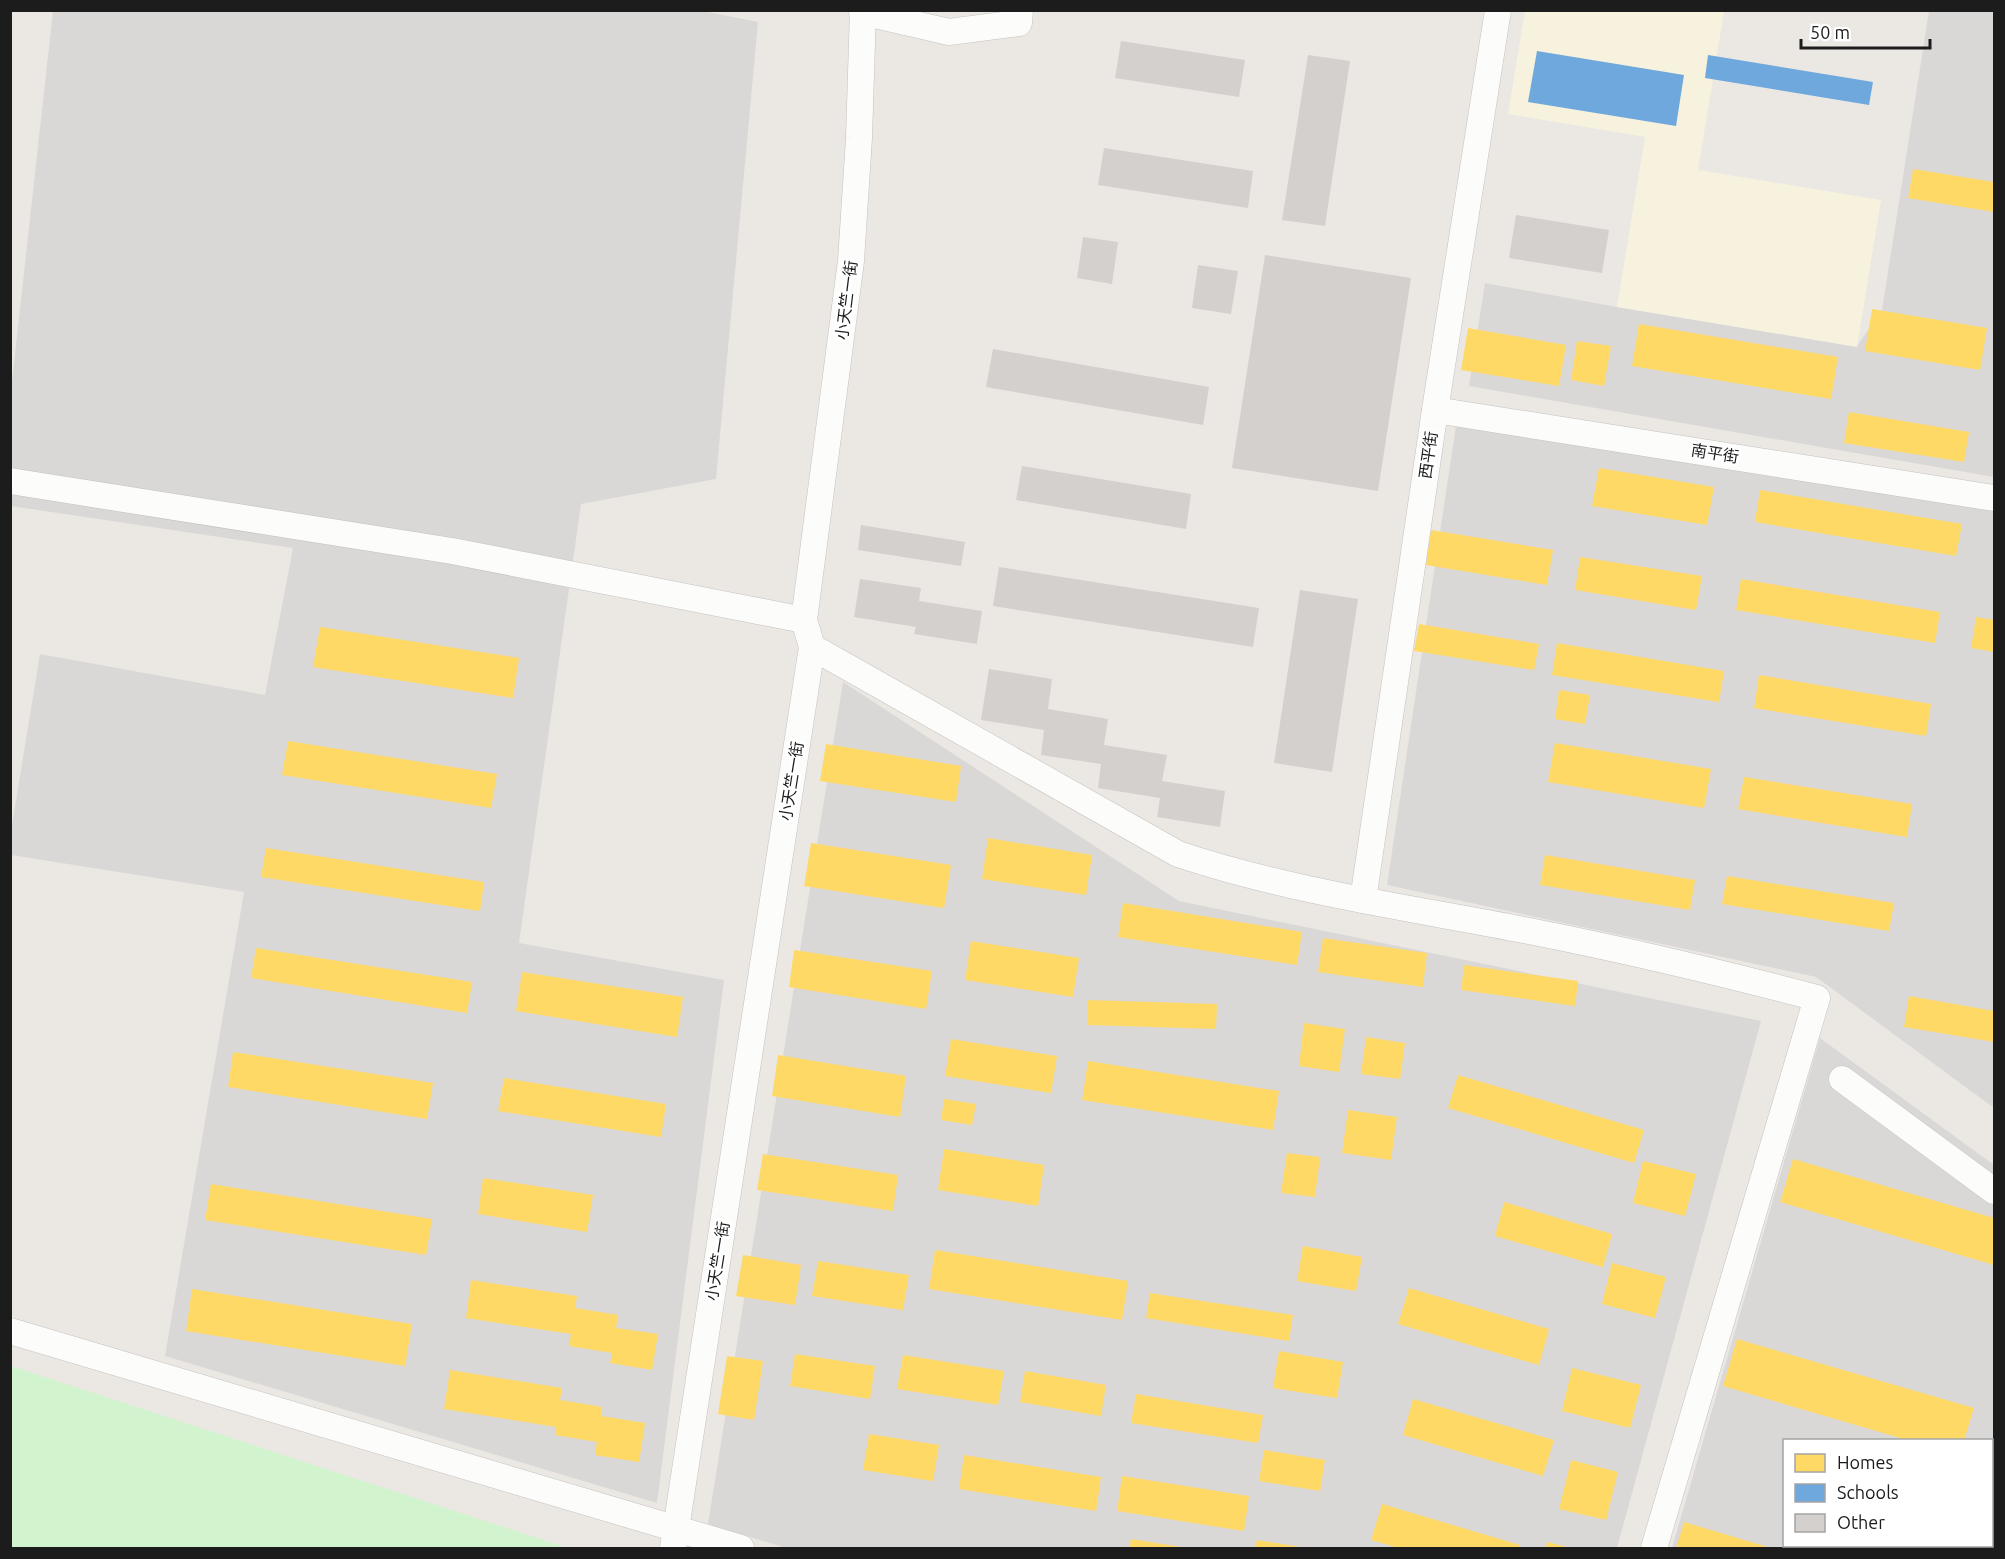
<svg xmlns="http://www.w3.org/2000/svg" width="2005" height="1559" viewBox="0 0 2005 1559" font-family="Ubuntu,'Noto Sans SC',sans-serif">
  <rect width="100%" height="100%" fill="#ebe8e4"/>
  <g fill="#dad8d6" fill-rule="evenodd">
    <polygon points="698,10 758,22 716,479 581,504 519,943 724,980 657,1503 165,1356 244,892 11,855 11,831 40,654 265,695 293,548 11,506 11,390 53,11"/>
    <polygon points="1929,11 1994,11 1994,477 1469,386 1485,283 1617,307 1857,346 1882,310"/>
    <polygon points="1457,419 1994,507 1994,1108 1816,977 1387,885"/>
    <polygon points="843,682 1179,901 1761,1021 1617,1548 786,1548 708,1524"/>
    <path d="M1820,1038L1994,1165V1548H1672ZM1784,1440H1992V1546H1784Z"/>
  </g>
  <polygon fill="#f6f2de" points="1525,11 1724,11 1698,170 1881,200 1857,347 1617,307 1645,137 1508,114"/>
  <polygon fill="#d1f3cd" points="11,1366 568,1548 11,1548"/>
  <g fill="#ffd966">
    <polygon points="1913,169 1994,182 1994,212 1908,198"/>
    <polygon points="1872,309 1987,328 1980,370 1865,351"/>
    <polygon points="1639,324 1838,357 1831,399 1632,366"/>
    <polygon points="1468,328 1566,345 1559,386 1461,370"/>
    <polygon points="1577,341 1611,346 1604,386 1571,380"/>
    <polygon points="1849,412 1969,432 1964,462 1844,443"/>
    <polygon points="1599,468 1714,487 1707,525 1592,506"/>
    <polygon points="1760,490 1962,524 1956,556 1755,522"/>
    <polygon points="1431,530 1553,550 1547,585 1426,565"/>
    <polygon points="1580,557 1702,576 1696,610 1575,590"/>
    <polygon points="1741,579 1940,612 1935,643 1736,610"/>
    <polygon points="1976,617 1994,620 1994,652 1971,648"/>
    <polygon points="1419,624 1539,644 1534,670 1414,651"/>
    <polygon points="320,627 519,658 513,698 313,667"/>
    <polygon points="1557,643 1724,671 1719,702 1552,675"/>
    <polygon points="1759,675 1931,704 1926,736 1754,708"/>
    <polygon points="1559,690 1590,695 1585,724 1555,719"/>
    <polygon points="288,741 497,774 491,808 282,775"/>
    <polygon points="1555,743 1711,769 1704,808 1548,782"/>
    <polygon points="826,744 961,766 956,802 820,781"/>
    <polygon points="1744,777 1912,804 1907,837 1738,809"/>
    <polygon points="988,838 1092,855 1086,895 982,879"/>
    <polygon points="811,843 951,865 944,908 804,886"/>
    <polygon points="266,848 484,882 480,911 261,877"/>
    <polygon points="1545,855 1695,880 1690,910 1540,885"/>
    <polygon points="1727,876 1894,903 1889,931 1722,904"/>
    <polygon points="1123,903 1302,932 1297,965 1118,937"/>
    <polygon points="1323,938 1427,953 1423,987 1318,972"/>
    <polygon points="971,941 1079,958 1073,997 965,980"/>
    <polygon points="256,948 472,982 467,1013 251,978"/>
    <polygon points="794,950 932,971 926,1009 789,987"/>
    <polygon points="1464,965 1578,981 1575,1006 1461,990"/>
    <polygon points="522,972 683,997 677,1037 516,1011"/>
    <polygon points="1909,996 1994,1011 1994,1042 1904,1027"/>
    <polygon points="1087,1000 1217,1004 1216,1029 1087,1025"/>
    <polygon points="1304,1023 1345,1029 1339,1072 1299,1066"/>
    <polygon points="1366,1037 1405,1043 1400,1079 1361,1074"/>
    <polygon points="951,1039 1057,1056 1051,1093 945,1076"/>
    <polygon points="233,1052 433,1083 427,1119 228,1087"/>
    <polygon points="778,1055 906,1076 900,1117 772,1096"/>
    <polygon points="1088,1061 1279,1091 1273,1130 1082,1100"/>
    <polygon points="1458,1075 1644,1130 1634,1163 1448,1108"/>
    <polygon points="504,1078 666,1104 661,1137 498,1111"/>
    <polygon points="944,1099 976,1104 972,1125 941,1120"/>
    <polygon points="1348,1110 1397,1117 1391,1160 1342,1153"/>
    <polygon points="944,1149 1044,1165 1038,1206 938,1190"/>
    <polygon points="1287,1153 1320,1157 1315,1197 1281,1193"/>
    <polygon points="763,1154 898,1175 893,1211 757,1190"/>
    <polygon points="1793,1159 1994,1218 1994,1265 1780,1202"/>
    <polygon points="1643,1161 1696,1174 1685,1216 1633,1203"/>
    <polygon points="483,1178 593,1195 587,1232 478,1214"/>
    <polygon points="211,1184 432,1219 426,1255 205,1220"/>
    <polygon points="1504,1202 1612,1234 1603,1267 1495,1236"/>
    <polygon points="1303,1246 1362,1257 1356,1291 1297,1281"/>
    <polygon points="935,1250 1128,1281 1122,1320 929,1289"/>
    <polygon points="743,1255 801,1265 795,1305 736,1296"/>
    <polygon points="818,1261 909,1275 903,1310 812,1296"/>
    <polygon points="1612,1263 1666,1277 1655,1318 1602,1304"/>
    <polygon points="471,1280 577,1296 575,1308 618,1315 616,1328 658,1334 652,1370 610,1363 612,1353 569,1346 571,1334 466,1318"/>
    <polygon points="1409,1288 1549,1329 1539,1365 1398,1324"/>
    <polygon points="192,1289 412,1324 405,1366 186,1331"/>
    <polygon points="1150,1293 1293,1315 1289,1341 1146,1318"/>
    <polygon points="1737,1339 1974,1408 1964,1440 1907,1440 1723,1386"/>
    <polygon points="1279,1351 1343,1362 1337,1398 1273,1388"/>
    <polygon points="795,1354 875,1366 870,1399 790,1386"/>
    <polygon points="903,1355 1004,1371 998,1405 897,1389"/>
    <polygon points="727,1356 763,1361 754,1420 718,1414"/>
    <polygon points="1572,1368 1641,1385 1630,1428 1562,1411"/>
    <polygon points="450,1370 562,1388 560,1400 602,1407 601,1416 645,1423 639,1462 595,1455 597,1442 555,1435 556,1427 444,1409"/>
    <polygon points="1025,1371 1106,1385 1101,1416 1020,1402"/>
    <polygon points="1136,1394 1263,1415 1258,1443 1131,1423"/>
    <polygon points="1413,1399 1554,1440 1543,1476 1403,1435"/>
    <polygon points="869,1434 939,1445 933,1481 863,1470"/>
    <polygon points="1264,1450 1325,1460 1320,1491 1259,1481"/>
    <polygon points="964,1455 1101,1477 1096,1511 959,1489"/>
    <polygon points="1571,1460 1618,1472 1606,1520 1559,1509"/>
    <polygon points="1122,1476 1249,1496 1244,1531 1117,1511"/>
    <polygon points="1382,1504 1520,1545 1519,1548 1399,1548 1371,1540"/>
    <polygon points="1684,1522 1771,1548 1676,1548"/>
    <polygon points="1131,1539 1181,1547 1181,1548 1129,1548"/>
    <polygon points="1257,1540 1300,1547 1300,1548 1255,1548"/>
    <polygon points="1547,1542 1571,1548 1546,1548"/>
  </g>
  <g fill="#6fa8dc">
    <polygon points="1537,51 1684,75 1676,126 1528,102"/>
    <polygon points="1708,55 1873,82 1869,105 1705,78"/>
  </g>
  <g fill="#d3d0cd">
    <polygon points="1121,41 1245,60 1239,97 1115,78"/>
    <polygon points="1308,55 1350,61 1325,226 1282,220"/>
    <polygon points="1104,148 1253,171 1248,208 1098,185"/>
    <polygon points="1516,215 1609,230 1602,273 1509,258"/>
    <polygon points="1083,237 1118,242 1112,284 1077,278"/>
    <polygon points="1265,255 1411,278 1378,491 1232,468"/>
    <polygon points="1198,265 1238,271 1231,314 1192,308"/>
    <polygon points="993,349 1209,387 1203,425 986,387"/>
    <polygon points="1022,466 1191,494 1186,529 1016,500"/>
    <polygon points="861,525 965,542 961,566 858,550"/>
    <polygon points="999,567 1259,608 1253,647 993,606"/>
    <polygon points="860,579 921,588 919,601 982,611 977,644 914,634 916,627 854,617"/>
    <polygon points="1300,590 1358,599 1332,772 1274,763"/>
    <polygon points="989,669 1052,679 1048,709 1108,719 1104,745 1167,755 1162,781 1225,791 1220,827 1157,817 1160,798 1098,788 1101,764 1041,755 1044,730 981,720"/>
  </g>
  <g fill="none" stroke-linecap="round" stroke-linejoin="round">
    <g stroke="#c3c2c0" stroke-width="27">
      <g id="minor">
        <polyline points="862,12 949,32 1019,23 1020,10"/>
        <polyline points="1435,410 1994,498"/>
        <polyline points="10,481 452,551 804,620"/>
        <path d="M812,647L1178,854C1292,892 1412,908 1529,931C1626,950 1722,973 1817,998L1654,1548"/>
        <polyline points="1363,900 1435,410 1498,10"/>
        <polyline points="1842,1079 1994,1191"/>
        <polyline points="10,1331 741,1548"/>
        <polyline points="673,1548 812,647 804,620 851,261 859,138 863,10"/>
      </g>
    </g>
    <use href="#minor" stroke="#fcfcfb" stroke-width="26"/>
  </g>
  <g text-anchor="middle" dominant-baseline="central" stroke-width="6" stroke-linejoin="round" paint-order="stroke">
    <g font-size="16" fill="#1c1c1c" stroke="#fff">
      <text transform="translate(846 300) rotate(-83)">小天竺一街</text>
      <text transform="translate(1715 453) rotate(9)">南平街</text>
      <text transform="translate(1428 455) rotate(-82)">西平街</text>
      <text transform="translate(791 781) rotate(-81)">小天竺一街</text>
      <text transform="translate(717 1261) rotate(-81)">小天竺一街</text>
    </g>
  </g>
  <rect width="2005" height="1559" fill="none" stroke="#1c1c1c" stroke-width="24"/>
  <rect x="1783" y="1439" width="210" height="108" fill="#ffffff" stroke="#a4a4a4" stroke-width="1.5"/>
  <rect x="1795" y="1454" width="30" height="18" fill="#ffd966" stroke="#a4a4a4" stroke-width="1.5"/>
  <text x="1837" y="1469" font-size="18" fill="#1c1c1c">Homes</text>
  <rect x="1795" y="1484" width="30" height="18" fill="#6fa8dc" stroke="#a4a4a4" stroke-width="1.5"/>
  <text x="1837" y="1499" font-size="18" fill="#1c1c1c">Schools</text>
  <rect x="1795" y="1514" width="30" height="18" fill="#d3d0cd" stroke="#a4a4a4" stroke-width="1.5"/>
  <text x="1837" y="1529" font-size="18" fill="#1c1c1c">Other</text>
  <path d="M1801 39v9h129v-9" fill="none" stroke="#1c1c1c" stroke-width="3"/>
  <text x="1810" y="39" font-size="18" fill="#1c1c1c" stroke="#ffffff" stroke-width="4.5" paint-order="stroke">50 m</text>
</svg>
